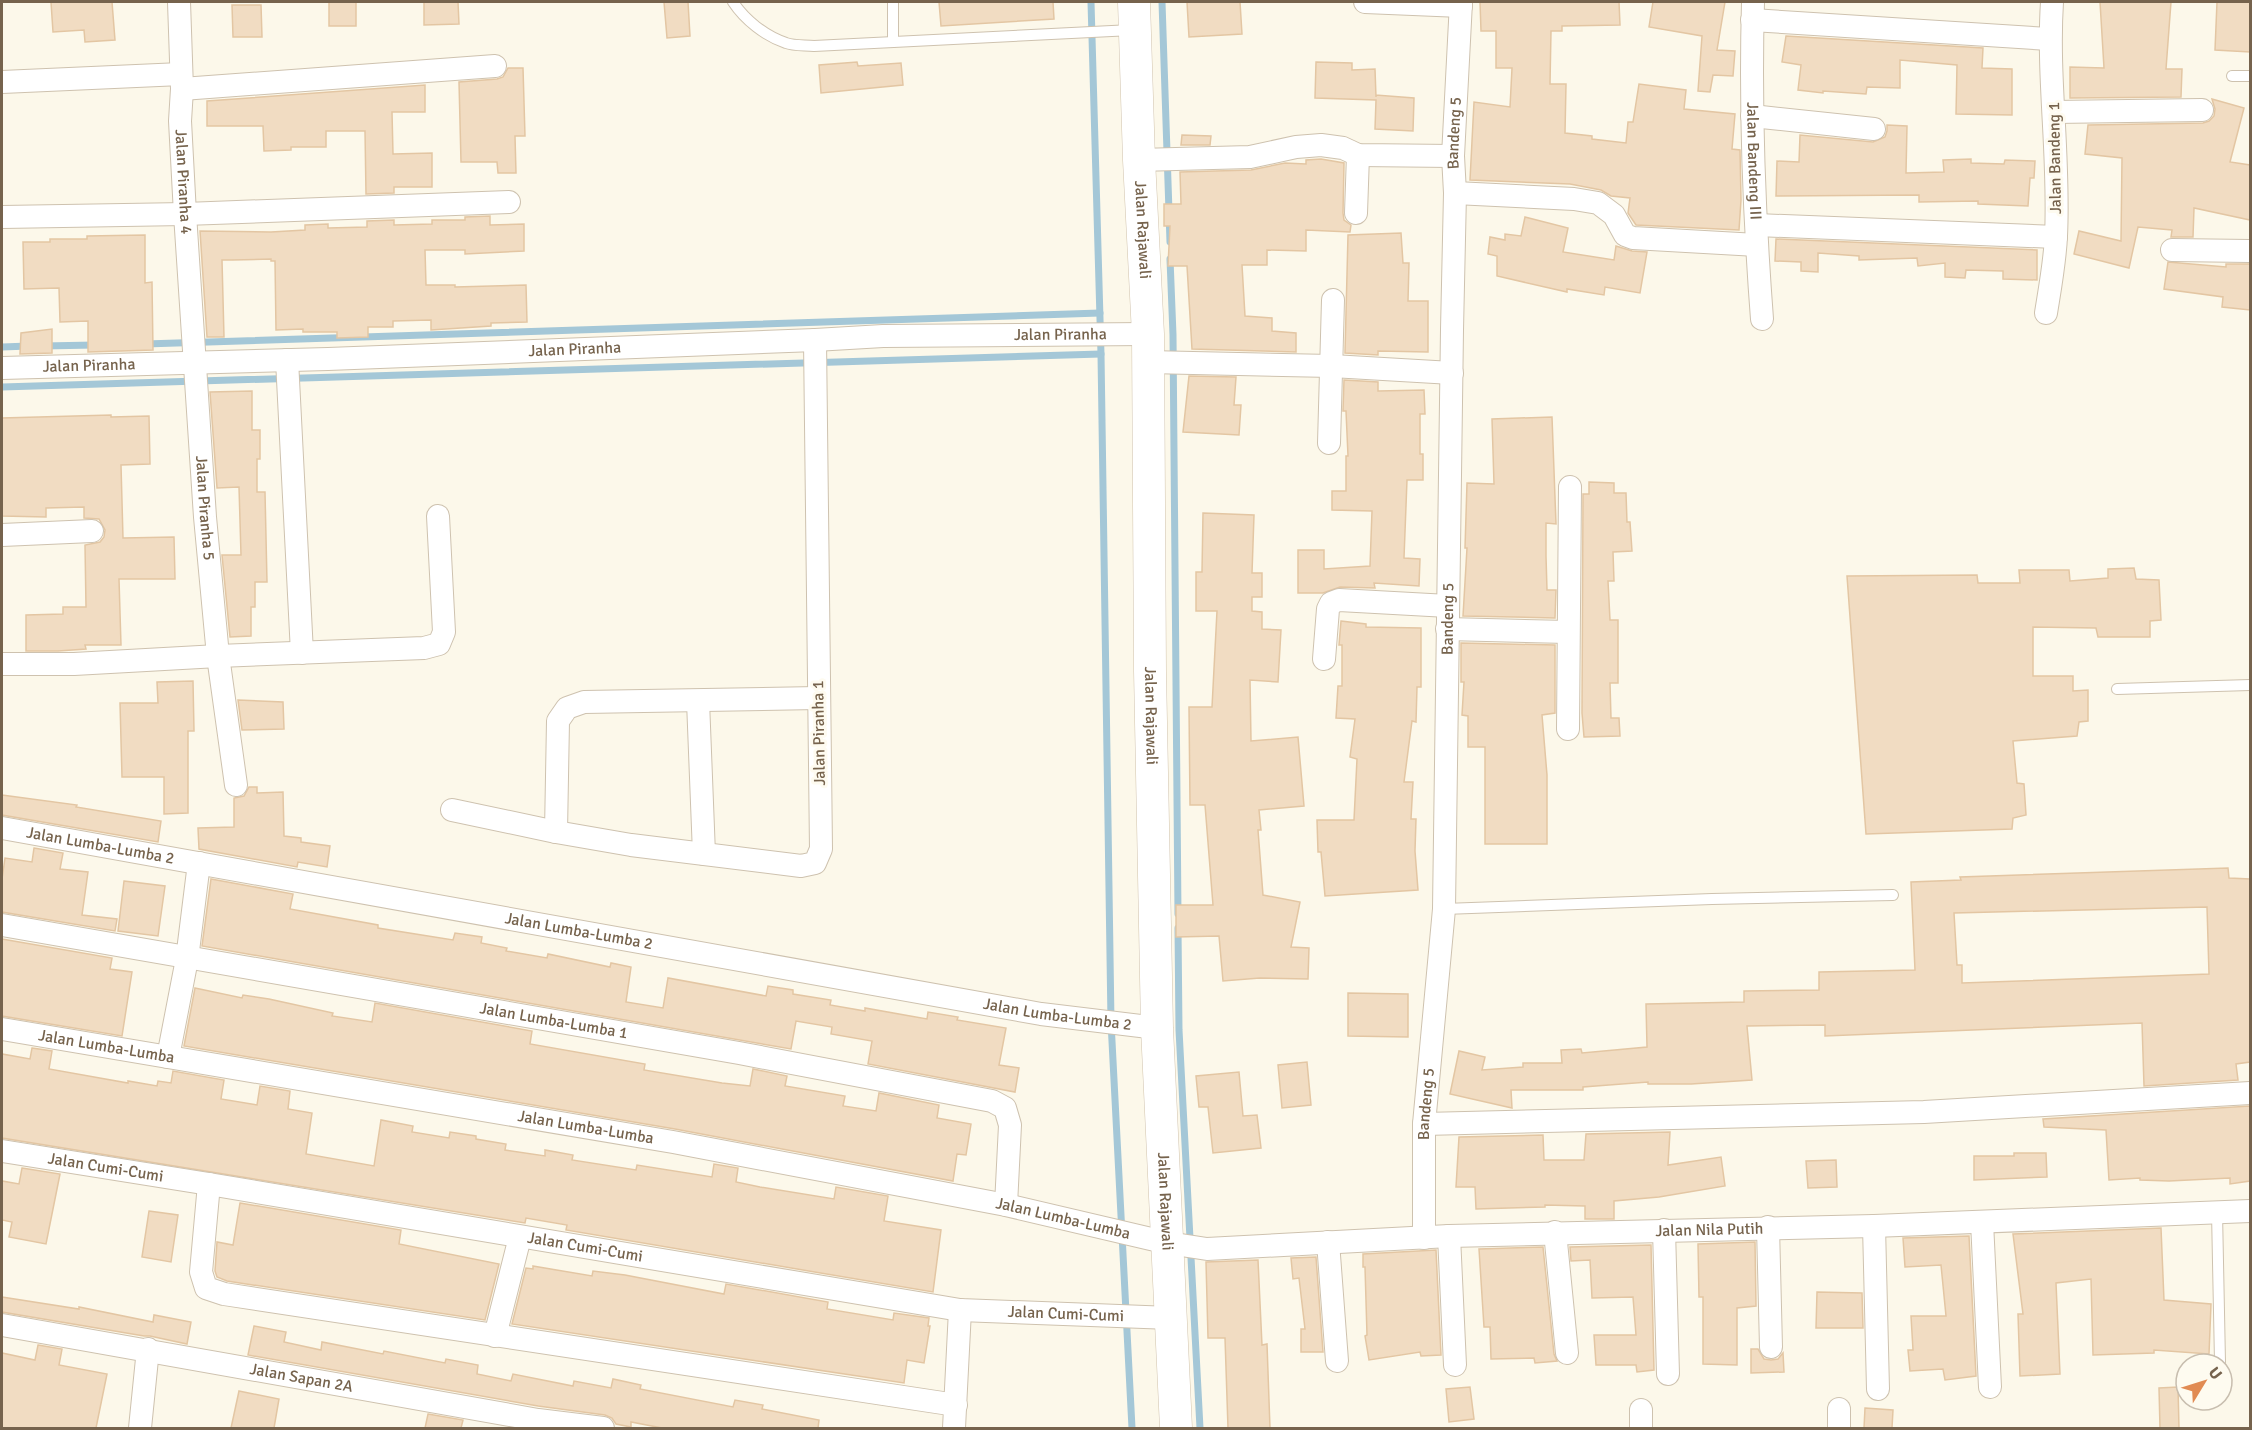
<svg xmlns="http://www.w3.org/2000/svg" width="2252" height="1430" viewBox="0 0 2252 1430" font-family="Signika,sans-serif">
  <rect width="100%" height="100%" fill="#fcf8ea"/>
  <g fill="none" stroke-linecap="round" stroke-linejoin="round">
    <g stroke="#a4c7d7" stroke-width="7">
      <polyline points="1091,2 1101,354 1111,1022 1132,1428"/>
      <polyline points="1162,2 1170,242"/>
      <polyline points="1170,259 1173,335 1178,914"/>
      <polyline points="145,344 1100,313"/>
      <polyline points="43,346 95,345"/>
      <polyline points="2,347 29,346"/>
      <polyline points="2,387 1101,354"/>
      <polyline points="1178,928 1179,1030 1200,1428"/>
    </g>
  </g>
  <g fill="#f1dcc2" stroke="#e3c6a3" stroke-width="1.5" fill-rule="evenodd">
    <polygon points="51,2 112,2 115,40 85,42 84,30 53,32"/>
    <rect x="329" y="2" width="27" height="24"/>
    <polygon points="424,2 458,2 459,24 424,25"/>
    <polygon points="664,2 688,2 690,36 667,38"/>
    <polygon points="939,2 1053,2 1054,19 941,26"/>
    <polygon points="1187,2 1240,2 1242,34 1189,37"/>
    <polygon points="1480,2 1619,2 1620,25 1562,26 1562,31 1551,31 1550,84 1566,84 1565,133 1592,136 1592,139 1626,143 1628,122 1633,122 1639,84 1686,90 1684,109 1735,114 1732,149 1740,150 1741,200 1739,230 1636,225 1628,213 1630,198 1611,196 1601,190 1570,184 1470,180 1474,102 1510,107 1512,68 1496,68 1496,31 1481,31"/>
    <polygon points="1653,2 1725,2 1717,50 1735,51 1733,76 1713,75 1710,92 1698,91 1702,36 1649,27"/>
    <polygon points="2100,2 2171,2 2166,69 2182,69 2181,97 2070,98 2070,67 2104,68"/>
    <polygon points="2217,2 2250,2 2250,52 2215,50"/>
    <polygon points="232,5 261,5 262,37 233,37"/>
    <polygon points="1786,36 1983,48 1982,68 2012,69 2012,115 1956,114 1957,65 1900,60 1900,88 1867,87 1866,94 1823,91 1823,93 1798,90 1801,65 1782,62"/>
    <polygon points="857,62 858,66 901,63 903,85 821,93 819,65"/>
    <polygon points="1316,62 1352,63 1352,70 1375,69 1376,97 1376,95 1414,98 1413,131 1375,129 1376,100 1315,98"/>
    <polygon points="508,68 523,68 525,136 515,136 516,173 498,173 497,162 461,162 459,82 497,79 503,77"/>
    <polygon points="425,85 425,112 392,112 393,154 432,153 432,187 394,187 394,193 366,194 365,131 326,131 326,147 291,147 291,150 264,151 263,126 207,126 207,101"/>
    <polygon points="2212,99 2244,108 2230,162 2250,165 2250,220 2194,208 2193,237 2171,237 2172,230 2138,227 2129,268 2074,254 2079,231 2121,241 2122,158 2085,154 2088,125 2203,123 2209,121 2214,116 2215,109"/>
    <polygon points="1887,125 1907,126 1906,173 1944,172 1943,160 1971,159 1971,163 2004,164 2005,160 2035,161 2034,178 2030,178 2028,206 1978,204 1978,201 1919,202 1919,195 1776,196 1777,161 1799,162 1800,135 1873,142 1885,137 1887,131"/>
    <polygon points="1182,135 1211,136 1210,145 1181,145"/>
    <polygon points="1321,159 1344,163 1343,213 1344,220 1351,225 1350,232 1306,230 1306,251 1267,250 1267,265 1242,265 1245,316 1272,318 1272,331 1296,333 1296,352 1192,349 1187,266 1168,266 1170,226 1164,226 1164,204 1181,204 1180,172 1251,170 1285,163 1306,164 1306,160"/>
    <polygon points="490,216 490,225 524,224 524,251 465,254 465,250 425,250 426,285 455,285 455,287 526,285 527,322 491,323 491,326 431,330 431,320 393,321 393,327 368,327 368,337 337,338 337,332 303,332 303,329 276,330 275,261 271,261 271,259 232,260 222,260 224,337 207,337 200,231 271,232 305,230 305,225 328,224 328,228 367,227 367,221 394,220 394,225 432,224 432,220 465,220 465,217"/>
    <polygon points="1525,217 1568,228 1563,252 1614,260 1616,246 1632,251 1647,252 1640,293 1605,287 1604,295 1567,289 1567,292 1497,276 1497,256 1488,254 1490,237 1505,240 1505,234 1521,236"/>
    <polygon points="1401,233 1403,263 1409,263 1408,301 1428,301 1428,352 1378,351 1378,355 1345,353 1348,235"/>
    <polygon points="145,235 145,283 152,282 153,350 88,352 88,321 60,322 59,288 24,289 23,242 50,242 50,239 87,239 87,236"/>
    <polygon points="1776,239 2037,250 2037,280 2003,279 2003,271 1966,270 1965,278 1945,277 1945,263 1918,266 1917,258 1859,260 1859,256 1818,253 1818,272 1801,271 1801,262 1775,261"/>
    <polygon points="2168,262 2226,267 2226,264 2250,264 2250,310 2222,307 2223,297 2164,289"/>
    <polygon points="52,329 52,353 20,354 21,333"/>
    <polygon points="1189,376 1236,377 1234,405 1241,405 1239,435 1183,432"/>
    <polygon points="1344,380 1378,382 1378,391 1424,390 1425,414 1420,414 1420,454 1423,454 1423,480 1407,480 1404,558 1420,559 1419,586 1374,583 1375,588 1340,587 1323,593 1298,593 1298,550 1324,550 1324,569 1370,566 1372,511 1332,510 1332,491 1346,491 1346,456 1348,456 1346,411 1343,411"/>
    <polygon points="252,391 252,430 260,430 260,459 257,459 257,492 265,492 267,582 255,582 255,607 251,607 251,636 230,637 222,555 241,555 239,487 217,488 210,392"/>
    <polygon points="111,415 111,417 149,416 150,464 121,465 123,538 174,537 175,579 119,579 121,645 85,645 86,649 58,651 26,651 26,615 63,614 63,607 86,607 85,545 100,542 104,537 105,530 99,519 84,518 84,507 46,508 46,517 2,516 2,418"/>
    <polygon points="1552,417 1556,524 1546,523 1546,556 1547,590 1556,590 1555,618 1463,616 1467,548 1465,548 1467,483 1494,484 1492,419"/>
    <polygon points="1589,482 1614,483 1614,493 1626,493 1627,522 1630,522 1632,551 1613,552 1614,581 1608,581 1610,620 1618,620 1618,683 1610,683 1611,718 1619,718 1620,736 1584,737 1582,713 1583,494 1589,494"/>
    <polygon points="1203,513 1254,515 1252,573 1262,573 1262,597 1252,597 1252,611 1262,612 1262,629 1281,630 1278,682 1250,680 1251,741 1298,737 1304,806 1259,810 1261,830 1258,830 1263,895 1300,902 1291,947 1309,948 1308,979 1260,978 1223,981 1219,936 1176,937 1176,905 1213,905 1205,805 1190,805 1189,707 1212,707 1217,611 1196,611 1196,572 1202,572"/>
    <polygon points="2134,568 2136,579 2159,580 2161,620 2150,621 2150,637 2098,637 2096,628 2033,627 2033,676 2073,676 2073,691 2088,690 2088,721 2079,722 2077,736 2013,741 2017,783 2024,784 2026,815 2013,818 2012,829 1866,834 1847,576 1977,575 1978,583 2020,583 2019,570 2069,570 2070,581 2108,578 2108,569"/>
    <polygon points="1341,621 1366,624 1366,627 1421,628 1421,687 1417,687 1416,722 1412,721 1404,782 1413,782 1411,819 1416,819 1415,851 1418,890 1325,896 1321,852 1318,852 1317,820 1354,820 1357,759 1350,757 1355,719 1336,718 1338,686 1342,686 1342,645 1339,645"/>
    <polygon points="1461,643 1555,645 1555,713 1542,715 1547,775 1547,844 1485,844 1485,747 1468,747 1468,716 1462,715 1464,682 1461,682"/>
    <polygon points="193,681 194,731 188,731 188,813 164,814 164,777 122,777 120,703 158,703 157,682"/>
    <polygon points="238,700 283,702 284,729 242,730"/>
    <polygon points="249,787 257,787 257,793 283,792 284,836 301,838 301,842 330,846 327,867 298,862 297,867 199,849 198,828 234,827 234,798 244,796"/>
    <polygon points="2,795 77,805 76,807 161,821 158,842 2,815"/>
    <polygon points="34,848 63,853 60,869 88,872 82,915 117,919 115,931 2,912 2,879 5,858 32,862"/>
    <path d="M2228,868L2229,878L2250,879V1062L2236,1064L2238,1080L2144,1086L2142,1023L1825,1036V1025L1747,1026L1752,1080L1691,1084H1648V1082L1583,1087V1090H1511L1512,1108L1450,1094L1459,1051L1485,1057L1482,1070L1523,1067V1063H1562L1561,1050L1581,1049L1582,1053L1647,1047L1646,1004L1744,1002V991L1819,990V972L1915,970L1911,882L1961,880L1960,877ZM2207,907L2209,974L1962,983V965H1957L1954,913Z"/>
    <polygon points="211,879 293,894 290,909 378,925 378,928 453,940 455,933 482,937 481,943 507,948 506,951 547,958 548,954 610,967 611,963 631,967 626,1002 663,1008 668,978 766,996 768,986 793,990 793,994 831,1000 830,1005 865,1011 865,1008 927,1019 928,1012 958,1017 957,1020 1006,1028 999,1065 1019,1068 1015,1092 868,1064 872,1041 831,1034 832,1027 796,1021 791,1049 202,946"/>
    <polygon points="124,881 165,886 158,936 118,931"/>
    <polygon points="2,939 112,958 110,969 132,972 122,1036 2,1016"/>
    <polygon points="195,988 242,998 243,995 269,999 333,1013 332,1016 372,1022 375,1003 532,1031 530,1044 645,1064 644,1070 722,1083 750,1086 753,1069 787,1076 785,1086 845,1096 843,1106 876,1111 879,1093 939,1105 937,1118 971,1124 966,1155 957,1154 953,1181 675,1129 184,1046"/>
    <polygon points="1348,993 1408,994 1408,1037 1348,1036"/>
    <polygon points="32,1048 52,1051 49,1069 128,1083 128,1081 157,1086 158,1081 171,1083 173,1071 224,1080 221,1099 257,1105 260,1086 290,1091 288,1109 312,1113 306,1154 374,1166 381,1120 413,1126 412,1132 449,1138 450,1132 476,1136 476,1139 506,1144 505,1150 545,1156 545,1150 573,1155 572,1160 636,1170 637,1165 712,1177 714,1164 738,1168 736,1182 760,1187 834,1199 836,1187 888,1196 884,1221 941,1230 933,1292 566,1230 567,1225 526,1218 525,1223 2,1138 2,1054 30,1059"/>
    <polygon points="1307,1062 1311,1105 1282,1108 1278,1065"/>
    <polygon points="1239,1072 1243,1116 1257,1115 1261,1148 1213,1153 1208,1107 1199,1107 1196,1076"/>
    <polygon points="2250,1106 2250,1181 2230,1184 2230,1178 2169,1181 2140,1180 2140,1178 2109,1180 2106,1130 2044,1127 2043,1119"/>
    <polygon points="1670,1132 1668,1165 1721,1157 1725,1186 1659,1197 1614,1201 1614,1219 1585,1219 1585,1206 1545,1205 1545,1207 1476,1209 1475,1187 1456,1187 1459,1137 1543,1135 1544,1160 1584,1160 1586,1134"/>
    <polygon points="2014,1153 2046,1153 2047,1177 1974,1180 1974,1156 2014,1156"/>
    <polygon points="1836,1160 1837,1187 1808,1188 1806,1161"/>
    <polygon points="22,1168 60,1174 46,1244 9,1237 12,1222 2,1220 2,1181 19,1184"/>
    <polygon points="240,1203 401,1230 399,1244 499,1264 485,1320 227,1281 217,1277 215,1271 217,1242 233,1245"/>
    <polygon points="149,1211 178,1215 171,1262 142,1257"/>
    <polygon points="2161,1228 2164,1300 2211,1304 2209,1354 2154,1350 2154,1353 2093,1355 2091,1279 2056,1283 2060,1374 2020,1376 2018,1314 2023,1314 2013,1234"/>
    <polygon points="1969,1236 1976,1376 1945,1380 1943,1369 1910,1371 1908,1350 1913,1350 1911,1316 1946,1316 1941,1265 1905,1267 1903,1238"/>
    <polygon points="1755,1242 1756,1306 1737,1308 1737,1365 1703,1364 1703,1297 1699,1297 1698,1244"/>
    <polygon points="1651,1245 1654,1370 1637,1372 1636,1365 1596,1365 1594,1335 1636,1335 1633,1297 1592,1298 1590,1260 1571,1261 1570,1247"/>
    <polygon points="1543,1247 1554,1354 1557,1361 1535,1363 1534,1358 1491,1359 1490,1327 1484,1327 1479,1249"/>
    <polygon points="1436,1250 1441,1355 1421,1356 1420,1352 1369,1360 1365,1336 1367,1335 1365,1267 1363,1267 1363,1254"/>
    <polygon points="1316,1257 1323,1352 1301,1352 1301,1329 1305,1329 1299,1278 1293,1279 1291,1258"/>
    <polygon points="1258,1260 1262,1345 1267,1344 1270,1428 1228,1428 1225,1338 1208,1338 1206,1262"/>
    <polygon points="533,1266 592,1276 593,1271 625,1275 724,1294 726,1284 828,1302 827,1309 893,1320 894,1313 929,1318 928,1326 930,1326 924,1363 907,1360 904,1383 512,1324 526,1268 533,1269"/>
    <polygon points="1817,1292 1862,1293 1863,1328 1816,1328"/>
    <polygon points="2,1297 79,1309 79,1307 153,1322 154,1315 191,1322 187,1344 150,1336 144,1336 2,1312"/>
    <polygon points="254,1326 286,1332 284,1342 321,1350 322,1342 383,1354 384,1351 445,1363 446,1359 478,1365 477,1374 511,1381 513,1374 573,1386 574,1381 611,1388 613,1379 641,1385 640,1389 733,1407 735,1400 763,1405 762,1409 819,1420 818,1428 662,1428 631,1422 631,1427 616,1424 612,1418 605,1415 538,1406 248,1355"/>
    <polygon points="38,1345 62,1349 59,1365 107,1374 96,1428 2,1428 2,1353 35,1360"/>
    <polygon points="1751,1349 1758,1349 1764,1359 1771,1360 1778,1359 1783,1353 1784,1372 1751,1373"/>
    <polygon points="1470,1387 1474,1419 1449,1422 1446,1389"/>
    <polygon points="2178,1387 2179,1428 2160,1428 2159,1388"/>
    <polygon points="239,1391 279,1399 274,1428 231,1428"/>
    <polygon points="1865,1408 1893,1410 1892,1428 1864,1428"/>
    <polygon points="428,1414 463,1420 461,1428 425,1428"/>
  </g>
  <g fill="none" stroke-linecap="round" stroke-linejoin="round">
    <g stroke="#cec2af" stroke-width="12">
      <g id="service">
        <path d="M733,2C745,20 765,36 786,43C794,46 805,45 814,46L1132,30"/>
        <polyline points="893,2 893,42"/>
        <polyline points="2232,76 2250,76"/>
        <polyline points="2117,689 2250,685"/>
        <polyline points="1444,909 1712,899 1893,895"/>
        <polyline points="2217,1212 2220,1362"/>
      </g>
    </g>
    <g stroke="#cec2af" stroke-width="24">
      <g id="minor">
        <path id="s1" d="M179,2L182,89L180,121L185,214L205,517L218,656L236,785"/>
        <polyline points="1365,2 1461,6"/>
        <path id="s2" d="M1753,2C1750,107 1754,214 1762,319"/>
        <polyline points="1752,20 2049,39"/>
        <polyline points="2,82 181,74"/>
        <polyline points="182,89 495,66"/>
        <polyline points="2054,112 2202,110"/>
        <polyline points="1752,116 1874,129"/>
        <polyline points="1139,160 1250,157 1296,147 1321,145 1343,148 1358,155 1453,156"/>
        <polyline points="1455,193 1574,199 1598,203 1614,215 1625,235 1633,238 1757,245"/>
        <polyline points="1356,213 1358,155"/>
        <polyline points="2,217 185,214 509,202"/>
        <polyline points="1757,225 2056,237"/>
        <polyline points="2172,250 2250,251"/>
        <path d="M2046,313C2050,288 2055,261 2056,236C2060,158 2047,79 2052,2"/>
        <polyline points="287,360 302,653"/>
        <polyline points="1148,362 1332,366 1452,373"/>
        <path id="s3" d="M2,368L328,359L815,340L883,336L1148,334"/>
        <polyline points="1329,443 1333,300"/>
        <polyline points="2,535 92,531"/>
        <polyline points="1447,629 1568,632"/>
        <polyline points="1324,659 1328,609 1331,603 1339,600 1448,606"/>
        <polyline points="2,664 74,664 218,656 424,648 439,644 444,632 438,516"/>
        <polyline points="698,701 704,854"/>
        <polyline points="1568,729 1570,487"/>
        <polyline points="452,810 556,832 631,845 801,866 815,863 821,849 815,340"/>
        <path id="s4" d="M2,828L1041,1014L1157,1028"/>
        <polyline points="556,832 558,721 567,708 584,702 818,698"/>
        <path id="s5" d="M2,925L739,1053L992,1101L1005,1108L1010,1125L1006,1205"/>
        <path id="s6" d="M2,1029L673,1142L1006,1205L1168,1243L1207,1249L1449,1236L1874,1226L2250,1211"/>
        <polyline points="168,1057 187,959 199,863"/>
        <polyline points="1424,1124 1924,1112 2250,1093"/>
        <path id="s7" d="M2,1151L209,1184L960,1310L1171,1318"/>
        <polyline points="209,1184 201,1272 206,1288 224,1294 956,1405"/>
        <polyline points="1982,1222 1990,1387"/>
        <polyline points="1874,1226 1878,1389"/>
        <polyline points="1768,1227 1771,1347"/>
        <polyline points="1664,1230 1668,1374"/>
        <polyline points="1555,1232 1567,1353"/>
        <polyline points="1449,1236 1455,1365"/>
        <path id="s8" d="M1424,1238V1124L1444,909L1452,330L1455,193L1453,156L1461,2"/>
        <polyline points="1328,1242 1337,1361"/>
        <path id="s9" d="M2,1325L538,1420L603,1428"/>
        <polyline points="495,1336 520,1237"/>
        <polyline points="1839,1409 1839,1428"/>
        <polyline points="140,1428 148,1349"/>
        <polyline points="954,1428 960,1310"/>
        <polyline points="1641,1428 1641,1410"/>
      </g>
    </g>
    <g stroke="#d1c3ad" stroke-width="33">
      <g id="secondary">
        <path id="s10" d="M1134,2L1139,160L1148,334L1150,671L1157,1028L1176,1428"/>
      </g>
    </g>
    <use href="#service" stroke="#fff" stroke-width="10"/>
    <use href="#minor" stroke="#fff" stroke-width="22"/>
    <use href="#secondary" stroke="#fff" stroke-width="32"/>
  </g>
  <g text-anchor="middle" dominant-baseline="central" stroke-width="6" stroke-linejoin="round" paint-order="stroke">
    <g font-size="16" fill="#76634d" stroke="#fefbf0">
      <text stroke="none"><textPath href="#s8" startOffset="1106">Bandeng 5</textPath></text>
      <text transform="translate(2055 158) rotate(-91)">Jalan Bandeng 1</text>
      <text stroke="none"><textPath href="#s2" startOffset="159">Jalan Bandeng III</textPath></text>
      <text stroke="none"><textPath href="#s1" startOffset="180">Jalan Piranha 4</textPath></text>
      <text stroke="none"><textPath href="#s10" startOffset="228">Jalan Rajawali</textPath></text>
      <text stroke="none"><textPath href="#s3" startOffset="1059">Jalan Piranha</textPath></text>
      <text stroke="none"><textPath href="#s3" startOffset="573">Jalan Piranha</textPath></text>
      <text stroke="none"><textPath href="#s3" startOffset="87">Jalan Piranha</textPath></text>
      <text stroke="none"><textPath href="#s1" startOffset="507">Jalan Piranha 5</textPath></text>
      <text stroke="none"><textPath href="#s8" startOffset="620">Bandeng 5</textPath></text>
      <text stroke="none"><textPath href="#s10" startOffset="714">Jalan Rajawali</textPath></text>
      <text transform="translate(819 733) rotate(-91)">Jalan Piranha 1</text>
      <text stroke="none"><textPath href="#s4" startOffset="100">Jalan Lumba-Lumba 2</textPath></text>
      <text stroke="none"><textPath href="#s4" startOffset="586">Jalan Lumba-Lumba 2</textPath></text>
      <text stroke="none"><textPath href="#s4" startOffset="1072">Jalan Lumba-Lumba 2</textPath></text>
      <text stroke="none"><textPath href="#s5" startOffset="560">Jalan Lumba-Lumba 1</textPath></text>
      <text stroke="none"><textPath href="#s6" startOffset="106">Jalan Lumba-Lumba</textPath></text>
      <text stroke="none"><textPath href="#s8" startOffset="134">Bandeng 5</textPath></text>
      <text stroke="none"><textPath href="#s6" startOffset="592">Jalan Lumba-Lumba</textPath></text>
      <text stroke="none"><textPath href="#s7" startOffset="105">Jalan Cumi-Cumi</textPath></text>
      <text stroke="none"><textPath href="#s10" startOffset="1200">Jalan Rajawali</textPath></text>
      <text stroke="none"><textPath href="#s6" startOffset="1078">Jalan Lumba-Lumba</textPath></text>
      <text stroke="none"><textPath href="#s6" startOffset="1728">Jalan Nila Putih</textPath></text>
      <text stroke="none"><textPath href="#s7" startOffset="591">Jalan Cumi-Cumi</textPath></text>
      <text stroke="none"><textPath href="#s7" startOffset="1077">Jalan Cumi-Cumi</textPath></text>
      <text stroke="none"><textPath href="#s9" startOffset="304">Jalan Sapan 2A</textPath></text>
    </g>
  </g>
  <rect width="2252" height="1430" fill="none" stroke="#76634d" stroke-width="6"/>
  <g transform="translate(2204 1382) rotate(52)"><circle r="28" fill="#fefbf0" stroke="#c8beaf" stroke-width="1.5"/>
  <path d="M0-4.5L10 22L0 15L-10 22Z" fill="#e18b53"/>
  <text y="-9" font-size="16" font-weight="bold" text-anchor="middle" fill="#76634d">U</text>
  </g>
</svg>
